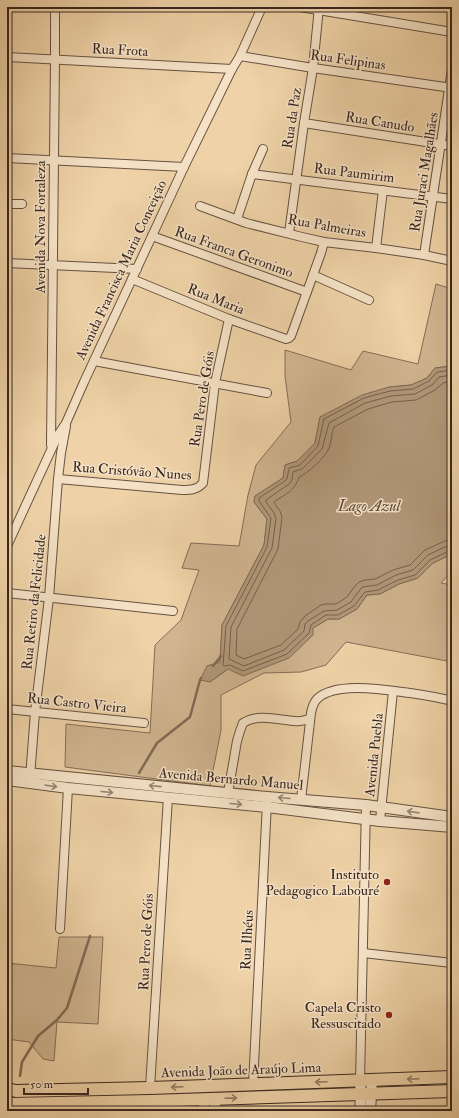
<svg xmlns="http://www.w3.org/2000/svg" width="459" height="1118" viewBox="0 0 459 1118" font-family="'IM FELL Double Pica',serif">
  <rect width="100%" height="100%" fill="#efd2a7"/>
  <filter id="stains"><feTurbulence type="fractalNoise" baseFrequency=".005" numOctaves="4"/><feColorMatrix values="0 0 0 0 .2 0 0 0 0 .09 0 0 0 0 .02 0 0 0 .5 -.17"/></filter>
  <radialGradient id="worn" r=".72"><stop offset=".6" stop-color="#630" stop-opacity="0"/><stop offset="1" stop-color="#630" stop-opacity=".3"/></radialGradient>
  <g fill="#d0b590" stroke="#846e58">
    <polygon points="436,284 452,289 452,366 435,368 427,378 411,385 389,387 320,417 315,443 297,461 285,465 283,478 255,496 254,502 267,519 264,545 222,625 220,662 207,666 210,682 228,669 313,628 328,619 339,619 357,609 367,595 380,594 399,584 418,578 433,563 452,554 452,571 441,583 452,585 452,662 346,642 326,665 301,672 264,673 221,695 221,730 210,786 65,767 66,724 150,733 155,645 181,620 199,570 182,568 191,543 239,546 248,495 256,465 291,422 285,376 285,350 351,370 363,351 418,364"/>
    <polygon points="59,937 103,937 98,1024 57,1022 54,1061 43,1059 29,1042 7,1039 7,963 56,968"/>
  </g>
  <polygon fill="#b19879" stroke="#816b55" points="452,366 452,554 433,563 418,578 399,584 380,594 367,595 357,609 339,619 328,619 313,628 313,635 289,658 243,676 228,669 210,682 200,680 207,666 220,662 222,625 264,545 267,519 254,502 255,496 283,478 285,465 297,461 315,443 320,417 362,395 389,387 411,385 427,378 435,368"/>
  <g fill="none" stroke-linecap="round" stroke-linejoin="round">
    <g stroke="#74604c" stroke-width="1">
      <polyline points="452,370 437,372 429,381 413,389 390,391 364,398 324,419 318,446 300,465 289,468 287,479 285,481 259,498 259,501 271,518 267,547 226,626 223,665 225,666 230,665 243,671 287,654 309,633 311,625 326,615 338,615 354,606 365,592 378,590 398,580 415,575 430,560 449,551 452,550"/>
      <polyline points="452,375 439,377 432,385 415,394 391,396 365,403 329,423 322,449 302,469 293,472 292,480 289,484 266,500 266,502 274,513 276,518 272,548 231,627 229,659 244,666 284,650 304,631 305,624 308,621 324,611 337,610 351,602 362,587 377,585 396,575 413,570 428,555 447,546 452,545"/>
      <path d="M452,381L443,383L435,390L416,400L392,402L368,409L334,427C331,433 332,441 329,448C326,457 307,474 299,477C295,491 286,494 275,501L274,503L280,511L282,517L278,549L237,629L236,655L244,659L281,645L298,629L300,622L305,616L321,605L326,604H336L347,597L355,586L359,582L365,580L375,579L393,570L410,565L425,550L445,541L452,539"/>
    </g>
    <g stroke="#816b55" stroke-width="2.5">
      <polyline points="213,666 221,656"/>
      <polyline points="139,773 157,743 190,717 200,680 201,678"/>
      <polyline points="20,1076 22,1062 38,1036 57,1020 67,1008 90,936"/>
    </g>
    <g stroke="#665242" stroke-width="10">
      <g id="minor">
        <polyline points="300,7 452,32"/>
        <polyline points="240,56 313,68 452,88"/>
        <polyline points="7,57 232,69"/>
        <polyline points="304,123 452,146"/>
        <polyline points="7,158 184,167"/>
        <polyline points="252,174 452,199"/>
        <polyline points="7,204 22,204"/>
        <polyline points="200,206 246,223 302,237 324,242 376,248 424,255 452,261"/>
        <polyline points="237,219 252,174 263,149"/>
        <polyline points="289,233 304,123 313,68 319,7"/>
        <polyline points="152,236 307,292"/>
        <polyline points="376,248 383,190"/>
        <polyline points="424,255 452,69"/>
        <polyline points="7,263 137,269"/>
        <polyline points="313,275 369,300"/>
        <polyline points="132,279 229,319 286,339 289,338 291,336 321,253 324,242"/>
        <polyline points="94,361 267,393"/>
        <polyline points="51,445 55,60 55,7"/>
        <path d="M58,479L182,490C190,490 197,490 203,483L215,383L229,319"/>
        <polyline points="7,546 58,435 66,423 84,382 152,236 184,167 232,69 240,56 262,7"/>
        <polyline points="7,593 173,611"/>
        <polyline points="7,709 144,723"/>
        <polyline points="30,778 35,712 49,598 58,479 61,453 66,426"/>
        <path d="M228,793L237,741L240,731L243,723C258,713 278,720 295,721C300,722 305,720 310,719"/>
        <path d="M301,800L311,713C312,708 313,703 317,699C336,681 386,690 410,693C424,695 438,697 452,701"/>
        <polyline points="380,821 393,691"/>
        <polyline points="60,929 68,788"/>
        <polyline points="363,953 452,963"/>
        <polyline points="360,1081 366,805"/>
        <polyline points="253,1085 267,802"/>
        <polyline points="150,1088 168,797"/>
      </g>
    </g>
    <g stroke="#665242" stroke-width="12">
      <g id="tertiary">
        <polyline points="7,771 267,797 366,805 452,817"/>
        <polyline points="7,780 68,788 267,807 380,821 452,827"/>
        <polyline points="360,1081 361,1094 360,1111"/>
        <polyline points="215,1099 215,1111"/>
        <polyline points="204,1111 204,1100"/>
        <polyline points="370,1111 372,1080"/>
      </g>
    </g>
    <g stroke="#382720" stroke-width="14">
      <g id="primary">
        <polyline points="7,1089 16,1091 150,1088 452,1077"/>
        <polyline points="7,1104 150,1101 452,1091"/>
      </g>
    </g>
    <use href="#minor" stroke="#f5e2c6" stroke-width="8"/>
    <use href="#tertiary" stroke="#f5e2c6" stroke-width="10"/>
    <use href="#primary" stroke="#efd2a7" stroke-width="12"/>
  </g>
  <defs><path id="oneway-shaft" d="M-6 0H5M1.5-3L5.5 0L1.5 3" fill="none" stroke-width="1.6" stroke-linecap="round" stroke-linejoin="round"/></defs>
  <g stroke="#968473">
    <use href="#oneway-shaft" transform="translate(51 786) rotate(8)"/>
    <use href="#oneway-shaft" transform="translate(155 786) rotate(-174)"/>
    <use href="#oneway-shaft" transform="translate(107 792) rotate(5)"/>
    <use href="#oneway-shaft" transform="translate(284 798) rotate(-175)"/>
    <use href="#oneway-shaft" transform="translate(236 804) rotate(5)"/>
    <use href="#oneway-shaft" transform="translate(413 812) rotate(-172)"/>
  </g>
  <g stroke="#947c64">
    <use href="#oneway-shaft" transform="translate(413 1079) rotate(178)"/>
    <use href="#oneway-shaft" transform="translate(321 1082) rotate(178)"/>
    <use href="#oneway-shaft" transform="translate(177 1087) rotate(178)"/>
    <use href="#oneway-shaft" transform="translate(231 1098) rotate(-2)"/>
  </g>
  <g fill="#8f2418" stroke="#f5e2c6" stroke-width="1.5">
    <circle cx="387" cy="882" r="4"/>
    <circle cx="389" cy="1015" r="4"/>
  </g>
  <g text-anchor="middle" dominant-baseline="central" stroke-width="3" stroke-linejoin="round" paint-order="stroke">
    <g font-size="14" fill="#382720" stroke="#f5e2c6">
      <text transform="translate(120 50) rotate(3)">Rua Frota</text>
      <text transform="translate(348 60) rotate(8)">Rua Felipinas</text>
      <text transform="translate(292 118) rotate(-81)">Rua da Paz</text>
      <text transform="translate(380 122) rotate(9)">Rua Canudo</text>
      <text transform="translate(424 172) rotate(-81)">Rua Juraci Magalhães</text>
      <text transform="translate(354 173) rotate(7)">Rua Paumirim</text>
      <text transform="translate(327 226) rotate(10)">Rua Palmeiras</text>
      <text transform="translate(40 227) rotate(-90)">Avenida Nova Fortaleza</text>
      <text transform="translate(234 252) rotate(20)">Rua Franca Geronimo</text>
      <text transform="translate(121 270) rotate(-65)">Avenida Francisca Maria Conceição</text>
      <text transform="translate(216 299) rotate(22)">Rua Maria</text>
      <text transform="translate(202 399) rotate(-81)">Rua Pero de Góis</text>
      <text transform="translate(132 471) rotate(4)">Rua Cristóvão Nunes</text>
      <text transform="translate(34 602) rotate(-84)">Rua Retiro da Felicidade</text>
      <text transform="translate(77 703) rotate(6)">Rua Castro Vieira</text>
      <text transform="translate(374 755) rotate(-84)">Avenida Puebla</text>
      <text transform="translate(231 779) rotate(5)">Avenida Bernardo Manuel</text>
      <text transform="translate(247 940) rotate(-87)">Rua Ilhéus</text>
      <text transform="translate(146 942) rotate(-87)">Rua Pero de Góis</text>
      <text transform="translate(241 1070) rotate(-2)">Avenida João de Araújo Lima</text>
    </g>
    <g font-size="14" fill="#382720" stroke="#f5e2c6" text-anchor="end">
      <text x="379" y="874">Instituto<tspan x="379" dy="16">Pedagogico Labouré</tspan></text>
      <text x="381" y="1007">Capela Cristo<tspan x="381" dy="16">Ressuscitado</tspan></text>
    </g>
    <g font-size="15" font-style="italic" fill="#5c493b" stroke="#f5e2c6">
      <text x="369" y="506">Lago Azul</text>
    </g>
  </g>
  <rect width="459" height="1118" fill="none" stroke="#efd2a7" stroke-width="24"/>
  <rect x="8" y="8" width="443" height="1102" fill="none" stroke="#382720" stroke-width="2"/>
  <rect x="12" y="12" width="435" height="1094" fill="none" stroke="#382720"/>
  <path d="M24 1088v6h64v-6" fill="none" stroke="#382720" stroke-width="2"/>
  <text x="30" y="1088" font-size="12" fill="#382720" stroke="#f5e2c6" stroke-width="3" paint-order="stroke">50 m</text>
  <rect width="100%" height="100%" filter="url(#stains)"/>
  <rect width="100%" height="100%" fill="url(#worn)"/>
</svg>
